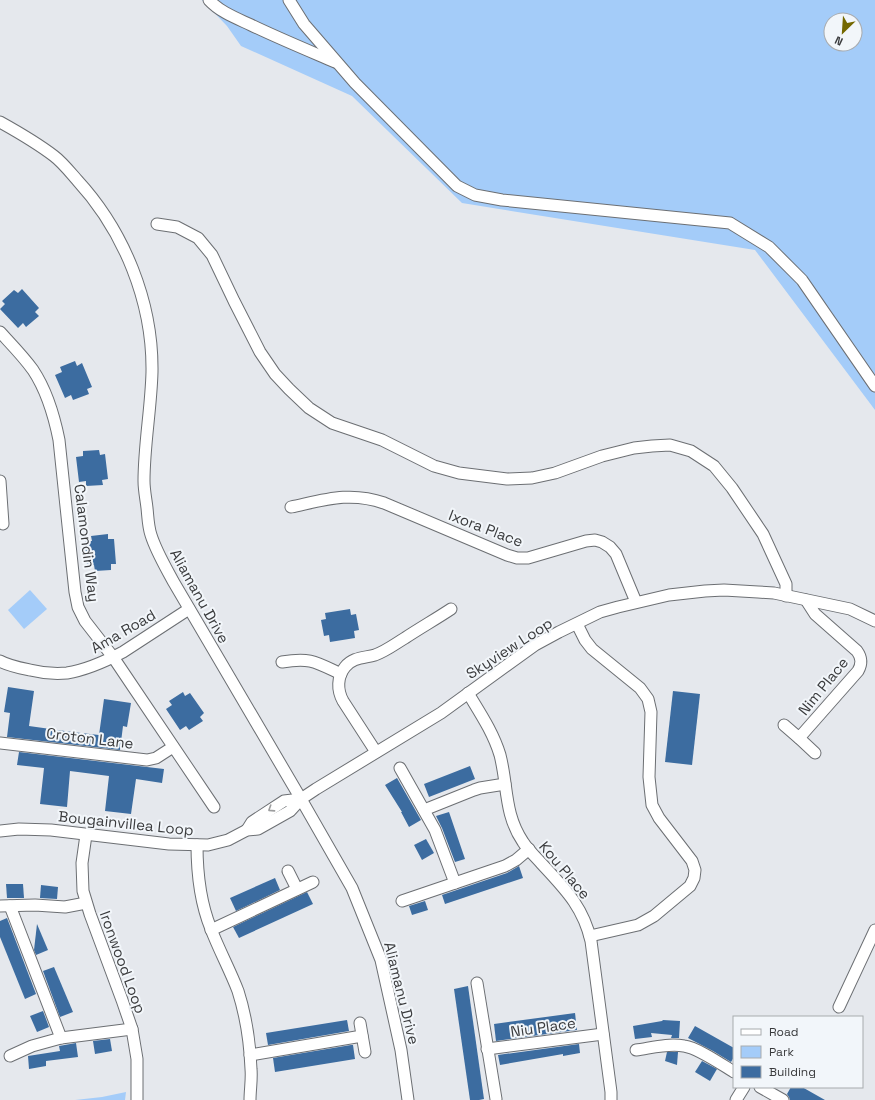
<svg xmlns="http://www.w3.org/2000/svg" width="875" height="1100" viewBox="0 0 875 1100" font-family="'Space Grotesk',sans-serif">
  <rect width="100%" height="100%" fill="#e5e8ed"/>
  <g fill="#a4ccf9" fill-rule="evenodd">
    <path d="M202,0H875V410L755,250L462,203L352,96L241,46L227,26ZM831,20H855V44H831Z"/>
    <polygon points="30,590 47,609 24,629 8,610"/>
    <polygon points="126,1092 125,1100 75,1100 102,1097"/>
  </g>
  <g fill="#3c6ca0">
    <polygon points="22,289 39,308 35,312 39,316 26,327 23,323 18,328 0,309 5,304 2,301 14,290 18,293"/>
    <polygon points="75,361 77,366 82,363 92,387 87,389 89,394 73,400 71,395 65,398 55,375 62,372 60,367"/>
    <polygon points="99,450 100,455 105,454 108,479 102,480 103,485 86,486 86,481 79,482 76,457 83,456 83,451"/>
    <polygon points="108,534 108,539 114,539 116,564 111,564 111,570 95,571 94,565 87,566 85,541 92,541 91,536"/>
    <polygon points="350,609 351,615 356,614 359,630 354,631 355,638 330,642 329,635 324,636 321,620 326,619 325,613"/>
    <polygon points="8,687 34,691 29,726 72,732 99,735 104,699 131,703 127,727 123,726 120,750 7,737 10,713 4,712"/>
    <polygon points="673,691 700,694 692,765 665,762"/>
    <polygon points="183,692 185,696 190,693 204,713 200,717 203,721 189,730 186,726 180,730 166,709 172,705 169,701"/>
    <polygon points="19,752 164,769 162,783 136,779 131,814 105,811 109,776 70,771 67,807 40,804 44,768 17,765"/>
    <polygon points="470,766 475,779 429,797 424,784"/>
    <polygon points="397,778 421,820 409,827 401,812 402,812 385,785"/>
    <polygon points="449,812 465,859 455,862 442,828 436,816"/>
    <polygon points="426,839 434,853 422,860 414,845"/>
    <polygon points="519,866 523,878 445,904 442,895 507,873"/>
    <polygon points="275,878 280,890 236,911 230,898"/>
    <polygon points="6,884 23,884 24,898 7,898"/>
    <polygon points="41,885 58,887 57,899 40,898"/>
    <polygon points="307,892 313,904 239,938 233,927"/>
    <polygon points="425,901 428,910 412,915 409,906"/>
    <polygon points="7,918 36,994 25,999 0,937 0,921"/>
    <polygon points="37,924 48,950 36,955 34,950"/>
    <polygon points="54,967 73,1012 60,1017 43,971"/>
    <polygon points="468,986 484,1099 479,1100 470,1100 454,989"/>
    <polygon points="43,1011 49,1027 37,1032 30,1016"/>
    <polygon points="575,1013 577,1030 496,1041 494,1024"/>
    <polygon points="347,1020 349,1031 268,1045 266,1033"/>
    <polygon points="663,1020 680,1021 679,1038 671,1038 672,1035 651,1033 652,1037 635,1039 633,1026 662,1021"/>
    <polygon points="695,1026 734,1048 734,1057 731,1062 713,1051 688,1038"/>
    <polygon points="110,1039 112,1051 95,1054 93,1041"/>
    <polygon points="76,1043 78,1057 46,1061 46,1066 29,1069 28,1056 60,1051 59,1046"/>
    <polygon points="579,1044 580,1053 563,1056 563,1054 500,1065 498,1055"/>
    <polygon points="351,1045 353,1045 355,1059 275,1072 273,1058"/>
    <polygon points="667,1052 678,1052 677,1065 665,1061"/>
    <polygon points="702,1061 717,1069 710,1081 695,1072"/>
    <polygon points="791,1087 802,1087 825,1100 790,1100 789,1097 787,1094"/>
  </g>
  <g fill="none" stroke-linecap="round" stroke-linejoin="round">
    <g stroke="#6c6f73" stroke-width="13">
      <g id="minor">
        <path d="M209,0C220,12 236,18 251,25C278,38 307,50 335,62"/>
        <polyline points="289,0 304,24 355,83 457,186 475,195 502,200 730,223 769,247 802,280 875,386"/>
        <path d="M0,122C18,132 37,143 54,156C62,162 70,172 77,180C124,231 153,302 152,372C151,409 144,445 144,481C144,490 146,499 147,508C148,517 148,526 151,535C156,551 165,566 173,581L301,799L352,888L381,960L401,1050L408,1100"/>
        <polyline points="157,224 177,227 198,238 212,255 234,301 260,352 275,374 289,389 309,408 332,423 382,440 434,466 459,473 507,479 532,478 555,473 602,456 634,448 652,446 670,445 691,451 714,466 732,488 763,534 786,584 786,596"/>
        <path d="M0,332C11,344 23,356 33,370C47,391 54,415 59,440L75,592L78,607L85,621L113,657L214,807"/>
        <polyline points="0,481 3,524"/>
        <path d="M291,507C324,500 350,491 384,503L507,555L517,558H528L586,541L595,540L602,542L610,547L616,554L636,602"/>
        <polyline points="577,624 585,640 592,649 640,688 648,699 651,712 649,777 652,805 659,818 692,861 695,870 694,878 690,886 654,916 638,925 590,936"/>
        <path d="M0,661C9,666 20,668 30,670C42,673 55,674 67,673C86,670 106,661 123,652L189,609"/>
        <path d="M282,662C310,657 316,662 341,674"/>
        <path d="M468,693C480,713 493,732 500,755C508,786 504,814 523,842C528,850 535,856 541,863C564,888 583,906 591,941L611,1092V1100"/>
        <path d="M784,725L799,738L858,671C862,664 862,658 857,651L815,614L806,600"/>
        <polyline points="799,738 815,753"/>
        <polyline points="0,743 147,760 156,758 173,747"/>
        <path d="M376,752L343,701C337,690 337,677 345,667C353,657 364,658 375,655C386,651 395,644 405,638C420,628 436,619 451,609"/>
        <polyline points="400,768 435,830 455,883"/>
        <polyline points="424,810 474,790 480,788 505,784"/>
        <polyline points="247,830 252,822 284,801 301,799"/>
        <polyline points="0,831 19,829 51,830 169,844 208,845 228,840 247,830 258,829 290,811 301,799 316,789 441,713 535,645 559,632 600,612 618,607 669,595 705,591 724,590 758,592 774,593 850,609 875,621"/>
        <polyline points="86,835 82,863 83,891 90,914 122,1000 132,1029 137,1059 137,1100"/>
        <path d="M197,845C197,875 200,902 211,929C219,950 230,970 238,991C246,1016 250,1044 251,1069C252,1079 250,1090 250,1100"/>
        <polyline points="288,871 297,889"/>
        <polyline points="402,901 505,866 516,860 529,849"/>
        <polyline points="0,906 35,905 65,907 86,903"/>
        <polyline points="10,906 61,1038"/>
        <polyline points="211,930 313,882"/>
        <polyline points="477,983 496,1099"/>
        <polyline points="839,1007 875,930"/>
        <polyline points="360,1023 365,1052"/>
        <polyline points="487,1049 603,1034"/>
        <path d="M636,1050C651,1048 668,1043 684,1046C698,1048 721,1064 734,1072"/>
        <polyline points="250,1055 362,1036"/>
        <polyline points="10,1056 32,1046 61,1038 132,1029"/>
        <polyline points="760,1087 783,1100"/>
        <polyline points="736,1100 744,1087"/>
      </g>
    </g>
    <use href="#minor" stroke="#fff" stroke-width="11"/>
  </g>
  <defs><path id="oneway-chevron" d="M-2-3.5L2.5 0L-2 3.5" fill="none" stroke-width="1.6" stroke-linecap="round" stroke-linejoin="round"/></defs>
  <use stroke="#9c9d9e" href="#oneway-chevron" transform="translate(271 809) rotate(147)"/>
  <g text-anchor="middle" dominant-baseline="central" stroke-width="4" stroke-linejoin="round" paint-order="stroke">
    <g font-size="15" fill="#3a3b3d" stroke="#f2f6fa">
      <text transform="translate(486 528) rotate(21)">Ixora Place</text>
      <text transform="translate(87 543) rotate(83)">Calamondin Way</text>
      <text transform="translate(200 596) rotate(61)">Aliamanu Drive</text>
      <text transform="translate(123 631) rotate(-30)">Ama Road</text>
      <text transform="translate(509 648) rotate(-33)">Skyview Loop</text>
      <text transform="translate(823 686) rotate(-51)">Nim Place</text>
      <text transform="translate(90 738) rotate(7)">Croton Lane</text>
      <text transform="translate(126 823) rotate(6)">Bougainvillea Loop</text>
      <text transform="translate(565 870) rotate(50)">Kou Place</text>
      <text transform="translate(123 962) rotate(70)">Ironwood Loop</text>
      <text transform="translate(402 993) rotate(76)">Aliamanu Drive</text>
      <text transform="translate(543 1027) rotate(-8)">Niu Place</text>
    </g>
  </g>
  <rect x="733" y="1016" width="130" height="72" fill="#f2f6fa" stroke="#a8abae"/>
  <rect x="741" y="1029" width="20" height="6" fill="#ffffff" stroke="#a8abae"/>
  <text x="769" y="1036" font-size="12" fill="#3a3b3d">Road</text>
  <rect x="741" y="1046" width="20" height="12" fill="#a4ccf9" stroke="#a8abae"/>
  <text x="769" y="1056" font-size="12" fill="#3a3b3d">Park</text>
  <rect x="741" y="1066" width="20" height="12" fill="#3c6ca0" stroke="#a8abae"/>
  <text x="769" y="1076" font-size="12" fill="#3a3b3d">Building</text>
  <g transform="translate(843 32) rotate(205)"><circle r="19" fill="#f2f6fa" stroke="#a8abae"/>
  <path d="M0-3L7 15L0 10L-7 15Z" fill="#746800"/>
  <text y="-6" font-size="11" font-weight="bold" text-anchor="middle" fill="#3a3b3d">N</text>
  </g>
</svg>
